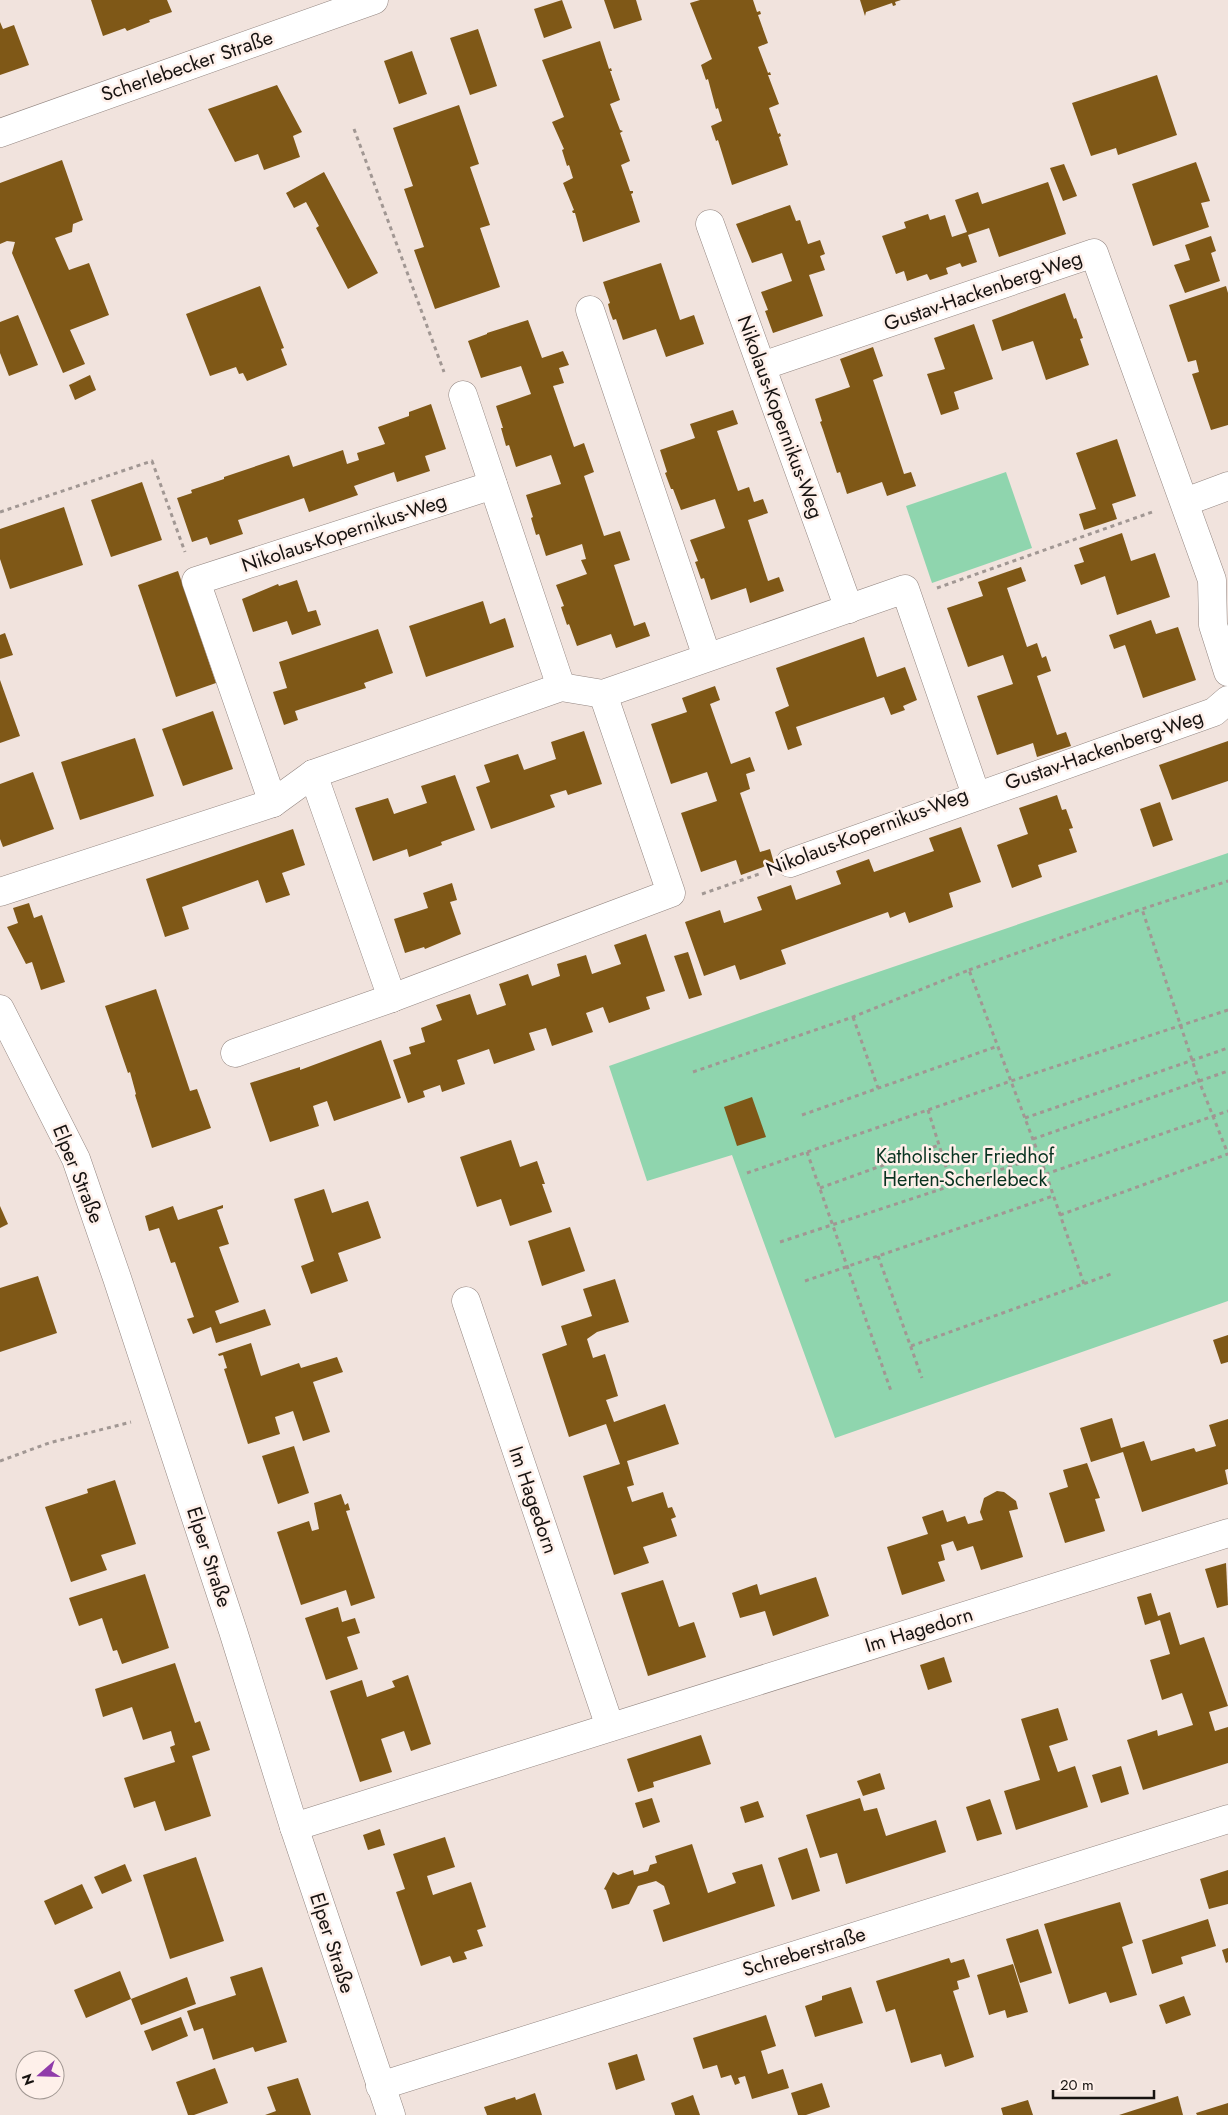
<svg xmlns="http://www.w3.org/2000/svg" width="1228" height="2115" viewBox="0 0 1228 2115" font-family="Jost,sans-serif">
  <rect width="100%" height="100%" fill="#f1e3dd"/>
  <g fill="#8fd5ae">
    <polygon points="1006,472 1032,548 932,583 906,506"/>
    <polygon points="1228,853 1228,1301 835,1438 732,1155 647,1181 609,1066 837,986"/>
  </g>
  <g fill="#7f5817">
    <polygon points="91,0 167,0 172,12 149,20 150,22 127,31 125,28 103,36"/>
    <polygon points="562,0 572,28 544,38 534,9"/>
    <polygon points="604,0 636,0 642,20 614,29"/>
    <polygon points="700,0 753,0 757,12 760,11 761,14 758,15 768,43 758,47 768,73 770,72 771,75 768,75 779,104 769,108 778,134 780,133 781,136 779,137 788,165 732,185 718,140 716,141 711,126 722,121 718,108 716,109 708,79 706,80 701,65 712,59 690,3"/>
    <polygon points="860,0 901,0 895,2 896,5 893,6 892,3 866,12 865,16"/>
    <polygon points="0,22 3,29 14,25 29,65 0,75"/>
    <polygon points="478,29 497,86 470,95 450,38"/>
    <polygon points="600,41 609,69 611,68 612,71 610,71 620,100 610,104 620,130 623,131 620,133 630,161 621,165 630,191 633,191 633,193 631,194 640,222 583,242 575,213 573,213 572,211 574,210 563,183 573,178 569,165 567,166 562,150 564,149 552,122 564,117 542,60"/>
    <polygon points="412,51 427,94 399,104 384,61"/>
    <polygon points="1157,75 1177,135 1118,155 1116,148 1091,156 1072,103"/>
    <polygon points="277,85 302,132 293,136 300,157 264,170 258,154 235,162 208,109"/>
    <polygon points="459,105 479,164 470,167 490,225 480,228 500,287 435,309 414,250 424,247 404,189 413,186 393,128"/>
    <polygon points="62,160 83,220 73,224 72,232 55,238 69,270 89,263 109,315 70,330 85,364 63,373 12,253 15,242 7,241 0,244 0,183"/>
    <polygon points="1196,162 1210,201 1201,203 1209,227 1153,246 1132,184"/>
    <polygon points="1064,164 1077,196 1063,201 1050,168"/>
    <polygon points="324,172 378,273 348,289 316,228 319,226 306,202 294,208 286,193"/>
    <polygon points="1048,182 1066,234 999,257 989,228 968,235 977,262 962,267 960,263 946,268 948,274 930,280 927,274 907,281 904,271 896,274 882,236 906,228 904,222 928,214 930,220 945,215 952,237 967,232 955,200 978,192 982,204"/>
    <polygon points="790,205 796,221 800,220 808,244 820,240 825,254 820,256 825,270 809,275 823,316 773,333 765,311 768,310 761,292 792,281 782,253 752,263 736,224"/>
    <polygon points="1211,236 1216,251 1211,253 1220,281 1185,293 1174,265 1190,260 1185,245"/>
    <polygon points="661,263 680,320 694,315 704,344 666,357 656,329 623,340 616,319 613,320 610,312 608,304 610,303 603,282"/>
    <polygon points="260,286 284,348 281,349 287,365 247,381 243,373 239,374 236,367 210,376 186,314"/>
    <polygon points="1226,286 1228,293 1228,425 1211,430 1192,374 1199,372 1196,360 1188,362 1169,305"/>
    <polygon points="1065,293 1074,319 1076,318 1083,338 1080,339 1089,365 1046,380 1033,341 1002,351 992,320"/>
    <polygon points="18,315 38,365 9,376 0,353 0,322"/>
    <polygon points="528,320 542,358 563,351 569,365 559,368 564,383 553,386 574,447 584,443 594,472 584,476 604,536 620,531 630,560 614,565 634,626 645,622 650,636 616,648 611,634 577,646 569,624 567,625 561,607 564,606 556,585 587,574 581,560 586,559 582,544 546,556 539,534 536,535 531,518 533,517 526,495 561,484 551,455 516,467 509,445 506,446 501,428 503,428 496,406 531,394 521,366 481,378 468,341 487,334 487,333"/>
    <polygon points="974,324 993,379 954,392 959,409 941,415 927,374 945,369 934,338"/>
    <polygon points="873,347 883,376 873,380 904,474 911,472 916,486 887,496 882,482 847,494 840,472 837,473 823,430 820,422 822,421 815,399 850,387 840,359"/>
    <polygon points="90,375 96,390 75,400 69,385"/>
    <polygon points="431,404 446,449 425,456 430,471 397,482 394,472 354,486 358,495 309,512 304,498 238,520 243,534 210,545 207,537 192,542 177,498 192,493 191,490 224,479 224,477 289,455 293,467 343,450 347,464 359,460 357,453 385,444 378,427 409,416 409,412"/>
    <polygon points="733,410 738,424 717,431 738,491 749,487 754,502 763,499 768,513 748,520 768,581 779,577 784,591 750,603 746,588 711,600 704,578 701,579 695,562 698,561 690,540 725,528 715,499 681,510 673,489 671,489 665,473 667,472 660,450 695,438 690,424"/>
    <polygon points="1117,439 1136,496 1112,504 1117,519 1084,530 1079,514 1096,509 1076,453"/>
    <polygon points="142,482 162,540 111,557 91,500"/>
    <polygon points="64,507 83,565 10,589 0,559 0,529"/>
    <polygon points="1122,533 1131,561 1155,553 1170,597 1117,615 1105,576 1081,585 1074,565 1084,562 1079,548"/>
    <polygon points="1021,567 1026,581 1007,588 1027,647 1037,643 1042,658 1046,656 1051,671 1037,676 1057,735 1066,732 1071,746 1037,757 1033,743 997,755 977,696 1013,684 1003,655 968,667 947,608 983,596 978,582"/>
    <polygon points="178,571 216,683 176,697 138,585"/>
    <polygon points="297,580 308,612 316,610 321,625 292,635 287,621 253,632 242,599 278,584 279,586"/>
    <polygon points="483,601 490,624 505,618 514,647 426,677 409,626"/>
    <polygon points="1151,620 1156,634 1178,627 1196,680 1143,698 1125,645 1114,649 1109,635"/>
    <polygon points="378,629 393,673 364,683 366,688 295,711 298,720 284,725 273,692 287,688 279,662"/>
    <polygon points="5,633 13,655 0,659 0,635"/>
    <polygon points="864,637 877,677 905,667 917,700 903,706 905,710 891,715 884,697 796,727 802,745 788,750 775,712 789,706 776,668"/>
    <polygon points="0,680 20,736 0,743"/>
    <polygon points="715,686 720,700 710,704 731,764 750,757 755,771 746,774 750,789 740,793 760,852 770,849 774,863 741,875 736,860 701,872 681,813 717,801 707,772 671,784 651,724 687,712 682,698"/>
    <polygon points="213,711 233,769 183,786 162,729"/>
    <polygon points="584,731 602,784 568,795 566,790 550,795 555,807 491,829 476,787 490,782 484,765 518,754 524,770 556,759 551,742"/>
    <polygon points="135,738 154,796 80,820 61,762"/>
    <polygon points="1228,741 1228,781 1172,800 1159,765"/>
    <polygon points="33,772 54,829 3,847 0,839 0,784"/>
    <polygon points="455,775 475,830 441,842 442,845 409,857 407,849 373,861 355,808 388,798 394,814 427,803 421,786"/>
    <polygon points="1057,795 1062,810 1066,809 1073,828 1069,829 1077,852 1038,865 1042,877 1012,888 997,845 1028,834 1019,808"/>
    <polygon points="1160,802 1173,840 1153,847 1140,809"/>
    <polygon points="961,827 981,882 949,893 953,907 909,923 905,912 890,918 888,912 781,950 786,964 740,980 735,965 704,976 685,922 720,910 724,923 762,910 757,897 791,885 796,900 841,884 836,871 869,859 874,872 934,851 929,838"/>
    <polygon points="293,829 305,865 282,873 290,895 266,903 258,880 182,907 189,929 165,937 146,879"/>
    <polygon points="452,883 457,900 450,902 461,934 425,949 424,947 405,953 394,919 428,908 423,893"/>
    <polygon points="29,903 34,918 42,915 65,982 41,990 32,962 26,964 7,927 18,923 13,908"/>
    <polygon points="646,934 665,991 646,997 650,1009 609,1023 603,1007 586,1013 593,1032 552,1046 546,1028 529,1033 535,1050 494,1064 489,1049 457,1060 465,1084 442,1092 440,1085 423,1091 425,1097 408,1103 393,1060 411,1054 409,1047 425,1042 421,1028 442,1020 436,1005 470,994 477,1015 506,1005 499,984 528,974 532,986 560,976 557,964 586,955 592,974 621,964 614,945"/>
    <polygon points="688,952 702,995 689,999 674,956"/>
    <polygon points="156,989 190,1091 197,1089 211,1128 152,1148 135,1095 136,1094 130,1072 128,1073 105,1006"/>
    <polygon points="381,1040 401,1098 334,1121 327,1101 313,1106 319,1126 270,1142 250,1083 300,1067 300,1070"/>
    <polygon points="752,1097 766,1137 737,1146 724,1107"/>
    <polygon points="511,1140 520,1167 537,1161 545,1184 542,1184 552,1212 510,1226 501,1199 477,1207 460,1157"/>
    <polygon points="324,1189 332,1213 368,1201 381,1238 338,1253 348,1281 311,1294 301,1266 314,1261 294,1199"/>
    <polygon points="223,1205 223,1208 217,1210 229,1244 219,1247 239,1302 215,1311 220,1324 265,1309 271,1325 216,1343 211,1327 193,1334 187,1319 194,1317 175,1262 171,1263 159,1228 149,1231 145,1216 173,1206 178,1220"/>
    <polygon points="0,1206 8,1224 0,1228"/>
    <polygon points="570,1227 585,1271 542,1286 528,1241"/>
    <polygon points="38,1276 57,1333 0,1352 0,1288"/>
    <polygon points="615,1279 629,1322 597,1332 587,1339 593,1358 605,1354 612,1376 618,1396 606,1400 614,1422 665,1404 679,1444 627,1461 634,1485 627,1487 632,1502 663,1492 668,1508 672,1507 676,1517 671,1519 677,1536 643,1547 649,1563 614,1575 583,1476 620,1464 606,1424 569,1437 542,1354 567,1345 561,1326 592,1316 583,1289"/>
    <polygon points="1228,1335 1228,1362 1221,1364 1213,1340"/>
    <polygon points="251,1343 261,1376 299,1363 301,1368 337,1357 343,1372 313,1382 330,1432 303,1441 293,1411 275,1417 280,1434 248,1444 225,1372 224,1369 227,1368 223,1355 219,1356 218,1354"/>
    <polygon points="1112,1418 1121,1448 1144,1441 1151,1461 1194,1448 1196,1452 1216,1446 1209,1425 1228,1419 1228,1469 1225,1470 1228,1484 1142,1512 1123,1452 1091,1462 1080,1428"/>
    <polygon points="294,1446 309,1493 278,1504 262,1456"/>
    <polygon points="1087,1463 1100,1498 1095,1499 1105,1531 1065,1543 1049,1493 1068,1487 1063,1470"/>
    <polygon points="115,1480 136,1544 101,1555 107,1570 71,1582 45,1507 88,1493 87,1489"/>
    <polygon points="997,1491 1004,1492 1016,1501 1018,1509 1009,1511 1023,1557 981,1570 973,1546 957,1551 953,1541 941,1545 945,1560 938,1562 945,1581 902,1595 887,1547 928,1534 922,1517 943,1510 947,1522 965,1516 968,1524 983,1520 980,1512 984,1498"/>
    <polygon points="341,1494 345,1505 348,1503 350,1510 346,1511 375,1598 351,1606 346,1590 301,1605 277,1532 309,1521 312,1531 319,1529 314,1503"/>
    <polygon points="1226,1563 1228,1605 1217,1608 1205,1569"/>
    <polygon points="145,1574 169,1648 122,1664 117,1650 113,1651 102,1618 79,1626 69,1598"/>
    <polygon points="816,1577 829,1616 773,1636 765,1611 740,1618 732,1593 757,1584 760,1595"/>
    <polygon points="663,1580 679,1627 694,1622 706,1657 648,1676 621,1593"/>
    <polygon points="1151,1593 1158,1616 1170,1612 1180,1645 1204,1637 1228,1706 1209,1712 1215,1731 1228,1727 1228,1763 1143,1790 1127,1740 1157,1730 1158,1736 1193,1725 1182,1693 1162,1700 1150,1660 1170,1654 1160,1620 1145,1625 1137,1597"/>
    <polygon points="338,1607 342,1622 355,1618 360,1633 347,1637 358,1669 326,1680 305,1618"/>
    <polygon points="944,1657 952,1682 928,1690 920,1665"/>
    <polygon points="175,1663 195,1723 200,1721 210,1750 192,1756 211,1816 165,1831 155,1801 134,1808 124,1778 175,1762 170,1747 175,1745 171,1731 143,1740 132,1707 103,1717 95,1689"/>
    <polygon points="408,1675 431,1744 411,1751 404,1731 381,1739 392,1772 360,1782 330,1691 362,1680 367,1697 395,1687 392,1681"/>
    <polygon points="1058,1708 1068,1740 1049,1746 1058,1772 1075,1766 1088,1807 1016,1830 1004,1791 1040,1780 1021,1719"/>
    <polygon points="701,1735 711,1764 653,1782 654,1787 638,1792 627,1759"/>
    <polygon points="1121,1766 1129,1794 1101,1803 1092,1775"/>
    <polygon points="880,1773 885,1789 863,1796 857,1781"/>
    <polygon points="652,1798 660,1822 643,1828 635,1803"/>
    <polygon points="860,1798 864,1811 877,1808 886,1836 936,1820 946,1852 846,1884 837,1853 820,1858 806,1815"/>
    <polygon points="990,1799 1002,1834 977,1841 966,1807"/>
    <polygon points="758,1801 764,1817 745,1823 740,1807"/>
    <polygon points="380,1829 385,1845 368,1850 363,1835"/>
    <polygon points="445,1837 455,1867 427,1876 433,1895 471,1882 486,1927 477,1930 483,1946 464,1952 467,1959 453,1963 450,1956 421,1966 396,1892 405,1889 393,1854"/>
    <polygon points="692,1844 708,1893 736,1883 732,1873 762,1864 775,1906 663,1942 653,1910 670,1904 664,1886 656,1881 638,1886 629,1904 612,1909 606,1890 604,1889 613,1872 618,1875 633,1870 634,1875 648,1871 650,1865 657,1863 655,1856"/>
    <polygon points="807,1848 820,1891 792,1900 778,1858"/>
    <polygon points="196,1857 224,1941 170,1959 143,1875"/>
    <polygon points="125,1864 132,1881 102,1894 94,1877"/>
    <polygon points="1228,1870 1228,1904 1209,1909 1200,1879"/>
    <polygon points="82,1884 93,1908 55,1925 44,1901"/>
    <polygon points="1120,1902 1133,1943 1122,1947 1137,1995 1110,2003 1106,1992 1069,2004 1044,1924"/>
    <polygon points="1208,1919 1216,1946 1181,1957 1183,1964 1152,1974 1142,1940"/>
    <polygon points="1038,1929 1052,1973 1020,1983 1006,1939"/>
    <polygon points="1228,1948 1228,1962 1226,1963 1222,1950"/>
    <polygon points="949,1958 951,1963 964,1959 970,1977 957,1981 959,1989 953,1991 974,2057 945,2067 941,2054 911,2063 895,2009 886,2012 876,1981"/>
    <polygon points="1013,1964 1028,2012 1007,2018 1005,2010 989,2015 977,1975"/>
    <polygon points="262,1967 287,2042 255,2052 253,2047 213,2060 203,2028 194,2031 187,2011 236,1995 230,1977"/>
    <polygon points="120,1971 131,1999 187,1977 196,2004 141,2025 131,1999 86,2018 74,1990"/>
    <polygon points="851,1987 863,2023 815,2037 805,2006 822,2000 822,1996"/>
    <polygon points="1184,1996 1191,2015 1166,2024 1159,2005"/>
    <polygon points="766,2015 776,2046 761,2051 768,2074 783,2069 789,2088 752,2099 745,2076 738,2078 740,2083 735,2085 731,2075 721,2078 717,2065 703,2069 693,2038"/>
    <polygon points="181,2017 188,2036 152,2051 144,2031"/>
    <polygon points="637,2054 645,2080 616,2090 608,2063"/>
    <polygon points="215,2068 228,2103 194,2115 188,2115 176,2082"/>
    <polygon points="298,2078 311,2115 265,2115 276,2111 267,2087"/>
    <polygon points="822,2083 830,2107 806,2115 798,2115 791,2093"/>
    <polygon points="535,2093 542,2115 487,2115 484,2107 515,2097 516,2100"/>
    <polygon points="693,2095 700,2115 675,2115 671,2103"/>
    <polygon points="1178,2096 1183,2115 1119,2115"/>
    <polygon points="1028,2100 1033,2115 1003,2115 1001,2108"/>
    <polygon points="1228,2103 1228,2115 1197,2115 1196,2113"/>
  </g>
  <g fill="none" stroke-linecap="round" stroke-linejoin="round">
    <g stroke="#938681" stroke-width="29">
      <g id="street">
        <polyline points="710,224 849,609"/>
        <polyline points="590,310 707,657"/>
        <polyline points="762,366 1094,253 1212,580 1213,625 1228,672"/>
        <polyline points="463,395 561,687"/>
        <polyline points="1185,502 1228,486"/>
        <polyline points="313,774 392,998 671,893 603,694"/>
        <polyline points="273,803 196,581 493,485"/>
        <polyline points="790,863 1214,712 1228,700"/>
        <polyline points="0,892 273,803 313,774 561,687 603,694 905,589 976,795"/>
        <polyline points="0,1009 76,1159 117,1278 233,1631 294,1827 391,2115"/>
        <polyline points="235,1053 392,998"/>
        <polyline points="466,1301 610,1727"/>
        <polyline points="294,1827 1228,1533"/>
        <polyline points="380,2086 1228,1819"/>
      </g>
    </g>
    <g stroke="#938681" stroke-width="29">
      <polyline id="secondary" points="0,133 374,0"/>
    </g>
    <g stroke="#a19793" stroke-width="3" stroke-dasharray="4 4" stroke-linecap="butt">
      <polyline points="354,129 444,372"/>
      <polyline points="0,512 152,461 185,552"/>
      <polyline points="937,588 1155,511"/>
      <polyline points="702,894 762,873"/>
      <polyline points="969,970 1142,909 1228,881"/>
      <polyline points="853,1017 878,1088"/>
      <polyline points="693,1072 853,1017 969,970 1046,1174 1228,1111"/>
      <polyline points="928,1110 952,1186"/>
      <polyline points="802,1115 998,1046"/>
      <polyline points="1025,1118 1228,1048"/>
      <polyline points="1033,1139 1228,1071"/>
      <polyline points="807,1152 891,1391"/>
      <polyline points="747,1173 1011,1081 1228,1010"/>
      <polyline points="1046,1174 1084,1284"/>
      <polyline points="820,1188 939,1145"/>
      <polyline points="1060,1215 1228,1154 1199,1081 1142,909"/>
      <polyline points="780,1242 1039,1157"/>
      <polyline points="878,1256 922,1378"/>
      <polyline points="805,1281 1053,1196"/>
      <polyline points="911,1346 1111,1274"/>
      <polyline points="0,1461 49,1443 131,1422"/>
    </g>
    <use href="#street" stroke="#fff" stroke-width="28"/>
    <use href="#secondary" stroke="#fff" stroke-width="28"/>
  </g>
  <g text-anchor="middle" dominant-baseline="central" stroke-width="5" stroke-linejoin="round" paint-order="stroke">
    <g font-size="20" fill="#171311" stroke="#fef0ea">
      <text transform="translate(187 66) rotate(-19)">Scherlebecker Straße</text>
      <text transform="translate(983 291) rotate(-19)">Gustav-Hackenberg-Weg</text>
      <text transform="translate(780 417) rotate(70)">Nikolaus-Kopernikus-Weg</text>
      <text transform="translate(344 533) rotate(-18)">Nikolaus-Kopernikus-Weg</text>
      <text transform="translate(1104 750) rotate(-19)">Gustav-Hackenberg-Weg</text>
      <text transform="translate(867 832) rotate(-21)">Nikolaus-Kopernikus-Weg</text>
      <text transform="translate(78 1174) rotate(68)">Elper Straße</text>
      <text transform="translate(533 1500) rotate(71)">Im Hagedorn</text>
      <text transform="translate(209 1557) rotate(72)">Elper Straße</text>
      <text transform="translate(919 1630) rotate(-17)">Im Hagedorn</text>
      <text transform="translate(332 1943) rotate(72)">Elper Straße</text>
      <text transform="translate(804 1952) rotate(-17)">Schreberstraße</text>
    </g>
    <g font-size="20" fill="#083320" stroke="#fef0ea">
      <text x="965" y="1156">Katholischer Friedhof<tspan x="965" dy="23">Herten-Scherlebeck</tspan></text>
    </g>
  </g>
  <g transform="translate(40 2075) rotate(250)"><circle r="24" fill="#fef0ea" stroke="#a29893"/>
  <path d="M0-4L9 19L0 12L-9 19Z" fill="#903caa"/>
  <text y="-8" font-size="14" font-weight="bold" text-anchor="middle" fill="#171311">N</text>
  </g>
  <path d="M1053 2090v8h101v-8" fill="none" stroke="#171311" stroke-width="2.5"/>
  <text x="1060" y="2090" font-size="15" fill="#171311" stroke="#fef0ea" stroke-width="4" paint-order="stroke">20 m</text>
</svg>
